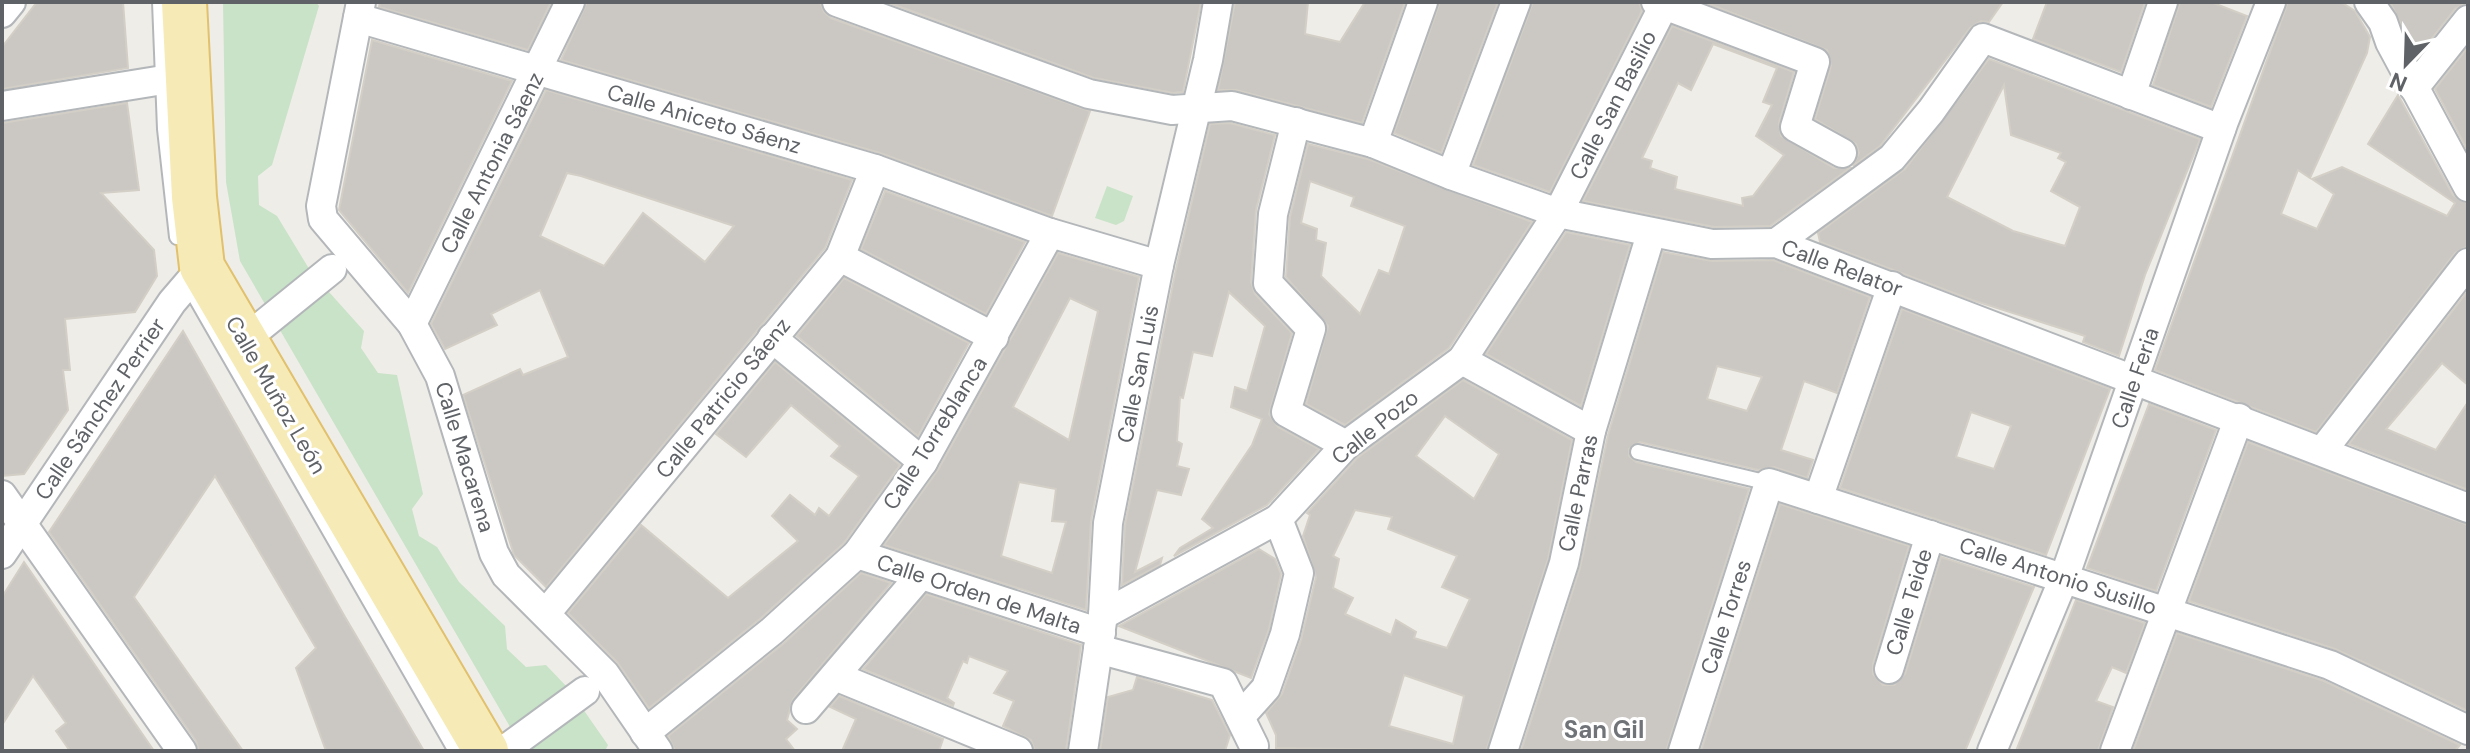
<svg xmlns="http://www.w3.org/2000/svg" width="2470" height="753" viewBox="0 0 2470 753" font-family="'DM Sans',sans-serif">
  <rect width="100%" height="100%" fill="#efede8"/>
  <g fill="#c8e3c7">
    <polygon points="223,2 316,2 319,6 272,165 258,176 259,205 277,216 311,272 364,331 361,348 378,373 397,375 423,494 412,509 419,536 437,547 459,582 505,626 507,649 526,667 546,665 569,689 608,745 605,751 524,751 240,261 226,182"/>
    <polygon points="1107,186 1133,196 1124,221 1116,225 1095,218"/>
  </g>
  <g fill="#cbc8c4" stroke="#d3cfc6" stroke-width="2" fill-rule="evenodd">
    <polygon points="37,2 123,2 128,68 2,89 2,47"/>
    <polygon points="380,2 551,2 528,50 379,7"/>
    <polygon points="587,2 820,2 824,12 831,18 1090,111 1052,216 880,153 561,60"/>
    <polygon points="887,2 1201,2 1183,92 1173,93 1094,78"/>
    <polygon points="1235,2 1308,2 1305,34 1340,42 1365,2 1405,2 1362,123 1236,90 1218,90"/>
    <polygon points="1440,2 1498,2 1441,153 1394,133"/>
    <polygon points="1533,2 1639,2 1642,11 1550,192 1473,165"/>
    <polygon points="1704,2 2003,2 1989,22 1981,21 1970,28 1880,146 1853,166 1859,153 1856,144 1815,119 1831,66 1827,50"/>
    <polygon points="2047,2 2145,2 2121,72 2033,39"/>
    <polygon points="2180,2 2211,2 2247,16 2211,107 2153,85"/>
    <polygon points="2288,2 2341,2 2355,11 2370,37 2367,53 2310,178 2298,170 2281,214 2317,229 2334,194 2312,179 2342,167 2447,216 2455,203 2368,144 2398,95 2453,195 2468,204 2468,246 2455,253 2316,432 2155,370"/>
    <polygon points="2390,2 2461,2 2464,4 2455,9 2417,57"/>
    <path d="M1672,26L1794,72L1779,123L1781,136L1834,168H1850L1770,226L1714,227L1583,201ZM1713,44L1777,68L1763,102L1772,105L1756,136L1784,155L1753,196L1742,198L1743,206L1675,189L1677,177L1650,168L1652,161L1642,158L1678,83L1691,90Z"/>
    <polygon points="372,40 512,81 408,293 339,210"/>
    <polygon points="2468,47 2468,151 2435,89"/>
    <path d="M1989,59L2200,139L2145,275L2119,356L2083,342L2085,336L1972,300L1820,242L1818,233L1905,169ZM2004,85L2011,135L2061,153L2058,158L2066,162L2051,191L2080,207L2065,246L2013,231L1947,197Z"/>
    <path d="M546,90L852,180L825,248L546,587L514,555L463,395L520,369L523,375L568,357L540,290L491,314L497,325L445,349L431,324ZM567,173L581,176L734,226L705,262L643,213L604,266L540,236Z"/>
    <polygon points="127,103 139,190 101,193 154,250 157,276 135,312 65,319 70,370 63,370 68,410 24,474 2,476 2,123"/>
    <polygon points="1230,123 1275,135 1256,210 1251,282 1255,294 1292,333 1269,414 1278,427 1319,449 1267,505 1174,556 1180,548 1213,528 1202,519 1252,445 1262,419 1231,407 1235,387 1247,391 1265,326 1229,292 1212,356 1193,352 1183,398 1180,397 1177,441 1182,444 1177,466 1189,469 1181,495 1157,490 1135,572 1162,558 1160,565 1122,585 1125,525 1176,269 1210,124"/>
    <path d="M1308,144L1368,159L1532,222L1449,348L1345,425L1306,404L1328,326L1286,277L1290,217ZM1310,181L1354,197L1351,206L1405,226L1389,274L1379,270L1360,314L1321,276L1326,243L1316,240L1317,229L1301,223Z"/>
    <polygon points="885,191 1025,242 986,314 861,249"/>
    <polygon points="1566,232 1630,245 1581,406 1486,354"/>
    <path d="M1663,252L1712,261L1773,260L1870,297L1837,393L1804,381L1781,450L1813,460L1807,478L1774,467L1758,470L1640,442L1629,449V456L1636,462L1749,489L1666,751H1521L1580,568L1608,435ZM1717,366L1762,377L1747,411L1707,399Z"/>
    <path d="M1058,253L1139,277L1091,520L1086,610L884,545L938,470ZM1070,298L1098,311L1069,440L1013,407ZM1019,482L1056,489L1052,521L1066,522L1052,573L1001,556Z"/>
    <polygon points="844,278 969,343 918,436 797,336"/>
    <polygon points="2468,291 2468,385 2442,363 2386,429 2436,450 2468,402 2468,490 2349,444"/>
    <path d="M1902,309L2110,389L2046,555L1840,488ZM1971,412L2011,426L1994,469L1956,457Z"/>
    <polygon points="183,331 345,617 424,751 326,751 296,668 316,648 215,476 134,597 243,751 199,751 196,741 49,532"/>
    <polygon points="775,362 900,465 844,543 761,618 649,708 617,662 568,613 641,525 728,598 798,541 772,516 790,495 815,515 819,508 829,516 859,476 831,456 840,446 791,405 746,457 716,434"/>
    <path d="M1463,380L1572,440L1548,559L1486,751L1276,748V735L1266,713L1282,694L1301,640L1316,577L1303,536L1310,515L1307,513L1357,458ZM1445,416L1499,454L1474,499L1416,456ZM1355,510L1392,517L1388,529L1457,556L1442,587L1470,599L1447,648L1414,638L1416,632L1396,620L1391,635L1345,614L1353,598L1333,588L1339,559L1333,556ZM1404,675L1464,696L1453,744L1389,726Z"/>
    <polygon points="2149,404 2216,430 2156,591 2087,568"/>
    <polygon points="2248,442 2468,525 2468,711 2335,649 2189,601"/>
    <polygon points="1780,504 1909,546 1873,664 1873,674 1883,685 1894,685 1905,674 1941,557 2034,587 1965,751 1701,751"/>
    <polygon points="1259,549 1275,559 1281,574 1269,629 1251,678 1119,626"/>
    <polygon points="24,562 154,751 70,751 56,731 66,723 33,676 2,725 2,597"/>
    <polygon points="861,573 891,583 793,699 787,720 797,729 786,739 795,751 675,751 668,736 783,644"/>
    <polygon points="926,594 1081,645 1066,751 1035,751 1031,740 1003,726 1014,701 994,693 1008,671 969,656 967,663 963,661 947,698 954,703 953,706 863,669"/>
    <polygon points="2076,600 2145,623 2126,673 2112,667 2096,701 2113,707 2098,751 2016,751"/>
    <polygon points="2177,633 2324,681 2460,745 2455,751 2133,751"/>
    <polygon points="1137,677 1212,700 1230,735 1225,751 1100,751 1108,697 1133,690"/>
    <polygon points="839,696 943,739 939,751 842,751 856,719 830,707"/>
  </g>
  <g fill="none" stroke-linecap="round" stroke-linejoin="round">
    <g stroke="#b4b7ba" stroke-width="18">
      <g id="lane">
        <polyline points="160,2 165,129 177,237"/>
        <polyline points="196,298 456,751"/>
        <polyline points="1638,452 1769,483"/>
      </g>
    </g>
    <g stroke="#b4b7ba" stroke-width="32">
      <g id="street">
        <polyline points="361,2 321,206 323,219 412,324 440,376 494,553 506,575 605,674 658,751"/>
        <polyline points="837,2 1089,94 1172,110 1232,106 1373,143 1451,175 1558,213 1712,244 1776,243 2468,508"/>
        <polyline points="2369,2 2383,22 2390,42 2468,187"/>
        <polyline points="1664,5 1815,62 1795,127 1842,153"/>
        <polyline points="2,13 11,2"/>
        <polyline points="358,18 875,169 1047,232 1159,265"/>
        <polyline points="2414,88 2468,20"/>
        <polyline points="2131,95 2163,2"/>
        <polyline points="2,106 188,76"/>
        <polyline points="1296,122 1273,214 1268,283 1311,329 1286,412 1346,445"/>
        <polyline points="1373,143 1423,2"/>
        <polyline points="1451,175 1516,2"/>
        <polyline points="1776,243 1892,158 1931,111 1983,38 2221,129"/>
        <polyline points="840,257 994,337"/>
        <polyline points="412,324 570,2"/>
        <polyline points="772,338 923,462"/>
        <polyline points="243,341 332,269"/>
        <polyline points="1462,360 1591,431"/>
        <polyline points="2323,450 2468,263"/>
        <polyline points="2,495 182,751"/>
        <polyline points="1818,499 1892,286"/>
        <polyline points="2,554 172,302 202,267"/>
        <polyline points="857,554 1101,633"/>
        <polyline points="547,612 840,257 875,169"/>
        <polyline points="1103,615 1278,519 1346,445 1462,360 1558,213 1664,5 1656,2"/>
        <polyline points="1098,649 1223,683 1254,746"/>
        <polyline points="1889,669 1930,535"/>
        <polyline points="835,676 1018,751"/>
        <polyline points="806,709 919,577"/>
        <polyline points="1240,717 1266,688 1285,634 1299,573 1278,519"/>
        <polyline points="645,733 772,631 857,554 923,462 1050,233"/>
        <polyline points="503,751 585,691"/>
        <polyline points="1083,751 1103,615 1108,523 1159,265 1208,60 1218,2"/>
        <polyline points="1503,751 1564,563 1591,431 1651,234"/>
        <polyline points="1683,751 1769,483 2330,665 2468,730"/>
        <polyline points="1992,751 2064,578 2224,121 2271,2"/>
        <polyline points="2115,751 2239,418"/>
      </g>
    </g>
    <g stroke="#e1c06e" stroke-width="48">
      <polyline id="primary" points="184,2 194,197 202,267 486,751"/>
    </g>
    <use href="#lane" stroke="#fff" stroke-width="14"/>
    <use href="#street" stroke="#fff" stroke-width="28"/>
    <use href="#primary" stroke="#f6ebb6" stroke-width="44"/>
  </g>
  <g text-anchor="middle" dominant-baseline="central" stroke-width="6" stroke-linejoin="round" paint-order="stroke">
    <g font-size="22" fill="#5f6266" stroke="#fff">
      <text transform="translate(1613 105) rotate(-63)">Calle San Basilio</text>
      <text transform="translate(704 119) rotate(16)">Calle Aniceto Sáenz</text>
      <text transform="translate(492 163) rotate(-63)">Calle Antonia Sáenz</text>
      <text transform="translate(1842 268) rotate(20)">Calle Relator</text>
      <text transform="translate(1138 374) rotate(-79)">Calle San Luis</text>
      <text transform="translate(2135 378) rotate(-71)">Calle Feria</text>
      <text transform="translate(276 395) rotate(60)">Calle Muñoz León</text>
      <text transform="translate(723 398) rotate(-51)">Calle Patricio Sáenz</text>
      <text transform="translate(100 409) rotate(-56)">Calle Sánchez Perrier</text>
      <text transform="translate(1375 427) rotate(-39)">Calle Pozo</text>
      <text transform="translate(935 433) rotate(-58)">Calle Torreblanca</text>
      <text transform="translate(465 457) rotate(73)">Calle Macarena</text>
      <text transform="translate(1578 493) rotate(-78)">Calle Parras</text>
      <text transform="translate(2058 576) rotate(18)">Calle Antonio Susillo</text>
      <text transform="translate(979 594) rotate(18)">Calle Orden de Malta</text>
      <text transform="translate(1909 602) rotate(-73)">Calle Teide</text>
      <text transform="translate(1726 617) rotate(-72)">Calle Torres</text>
    </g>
    <g font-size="24" font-weight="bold" fill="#707478" stroke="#fff">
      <text x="1604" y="729">San Gil</text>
    </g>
  </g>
  <rect width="2470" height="753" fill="none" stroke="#5f6266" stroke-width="8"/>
  <g transform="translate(2406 64) rotate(203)" stroke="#ffffff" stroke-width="6" paint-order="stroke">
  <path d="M0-6L14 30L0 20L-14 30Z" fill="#5f6266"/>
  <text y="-12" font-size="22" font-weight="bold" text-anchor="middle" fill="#5f6266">N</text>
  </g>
</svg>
